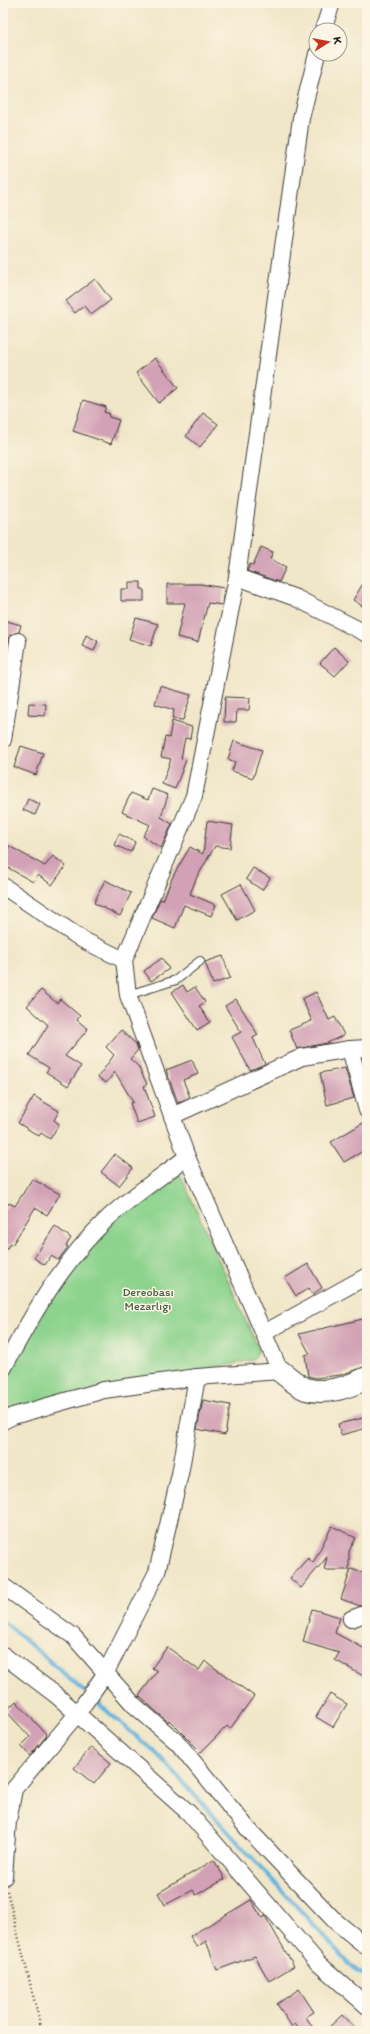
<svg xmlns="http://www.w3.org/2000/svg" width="370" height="2034" viewBox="0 0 370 2034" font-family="Itim,sans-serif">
  <rect width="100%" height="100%" fill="#fcf5e5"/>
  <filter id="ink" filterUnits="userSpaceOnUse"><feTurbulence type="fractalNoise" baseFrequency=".025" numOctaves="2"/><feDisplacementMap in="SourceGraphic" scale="8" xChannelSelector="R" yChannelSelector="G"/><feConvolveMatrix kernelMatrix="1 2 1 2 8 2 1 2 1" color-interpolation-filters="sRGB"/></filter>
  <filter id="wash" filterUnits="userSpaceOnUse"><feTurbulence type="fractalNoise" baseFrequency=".012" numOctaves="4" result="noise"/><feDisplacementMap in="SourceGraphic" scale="16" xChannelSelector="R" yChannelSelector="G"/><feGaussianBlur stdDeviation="0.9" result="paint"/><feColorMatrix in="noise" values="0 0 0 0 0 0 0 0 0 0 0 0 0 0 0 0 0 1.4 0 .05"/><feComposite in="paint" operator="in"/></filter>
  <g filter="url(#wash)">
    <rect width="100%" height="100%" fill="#f0e6c8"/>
    <polygon fill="#8dd38d" stroke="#547854" points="179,1171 259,1350 253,1360 5,1410 3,1408 3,1382 25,1336 91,1243 123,1212"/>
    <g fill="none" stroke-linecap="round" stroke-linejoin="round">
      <g stroke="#61b2dc" stroke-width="4">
        <polyline points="3,1621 88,1694"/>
        <polyline points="93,1699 157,1754 353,1968 367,1977"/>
      </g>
    </g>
    <g id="blocks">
      <g fill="#d2a1b5">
        <polygon points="95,279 111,300 91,315 84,306 75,313 66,301"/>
        <polygon points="155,358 178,388 159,403 136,373"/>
        <polygon points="83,400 106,407 104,412 110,414 109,417 119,420 111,444 73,431"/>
        <polygon points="203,413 218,424 200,447 186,436"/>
        <polygon points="261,547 273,552 270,559 286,567 279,582 247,571 250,564 253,565"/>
        <polygon points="367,577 367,609 353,600"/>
        <polygon points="129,582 141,582 141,589 144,589 144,601 121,601 121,589 129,589"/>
        <polygon points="167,584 200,584 224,588 222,605 208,603 198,642 177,637 185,603 167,603"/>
        <polygon points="136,618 158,624 151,646 129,639"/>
        <polygon points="3,620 21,625 19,632 10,635 8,643 3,641"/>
        <polygon points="86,635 98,641 94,651 82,646"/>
        <polygon points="334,647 349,661 335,676 320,663"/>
        <polygon points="160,686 191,695 183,720 172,719 174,710 155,704"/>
        <polygon points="225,697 250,698 249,710 237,710 236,722 224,722"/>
        <polygon points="29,703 46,704 45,716 28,715"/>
        <polygon points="172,721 192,727 190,739 185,738 181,759 186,760 175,789 162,784 171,759 161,757 165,737 169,738"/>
        <polygon points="234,741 262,750 253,778 232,771 235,762 228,759"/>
        <polygon points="21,746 43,753 36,775 14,767"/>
        <polygon points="152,789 168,795 161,817 172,824 161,848 143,836 150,825 122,812 131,793 148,800"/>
        <polygon points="28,799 40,804 35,815 23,810"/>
        <polygon points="207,821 233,825 230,848 215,846 196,879 190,894 216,905 211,916 184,905 175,928 152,918 160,899 163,900 173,876 190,847 203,854"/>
        <polygon points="119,834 135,842 131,852 114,845"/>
        <polygon points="7,845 45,866 53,856 66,866 52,885 38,875 33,882 3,865 3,852"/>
        <polygon points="253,868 270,878 262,890 246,879"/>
        <polygon points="105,880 131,893 120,916 94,903"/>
        <polygon points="241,884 255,910 237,920 222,894"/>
        <polygon points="223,956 230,978 213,984 205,962"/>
        <polygon points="162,958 169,969 151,981 144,971"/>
        <polygon points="183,985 187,992 195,987 205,1002 199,1006 210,1022 197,1030 172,992"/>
        <polygon points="41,990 57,1003 60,999 80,1016 77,1020 88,1029 65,1056 81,1066 68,1086 46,1072 49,1068 29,1055 48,1025 27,1006"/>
        <polygon points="316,992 329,1020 335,1017 344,1035 327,1043 297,1049 289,1030 312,1021 302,999"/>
        <polygon points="236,999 258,1035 253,1038 265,1064 250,1070 232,1037 241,1032 225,1006"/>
        <polygon points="121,1030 136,1044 138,1050 130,1059 138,1066 147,1084 144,1086 155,1117 137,1123 130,1103 133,1102 115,1072 106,1083 98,1077 114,1055 106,1047"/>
        <polygon points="192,1060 198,1074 183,1080 190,1097 178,1103 166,1070"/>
        <polygon points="345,1068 354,1098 327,1105 320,1073"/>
        <polygon points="34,1096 59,1111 54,1120 59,1124 50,1139 41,1133 39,1136 18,1123"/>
        <polygon points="363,1123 367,1130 367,1149 344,1162 331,1142"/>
        <polygon points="115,1154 133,1168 119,1186 101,1172"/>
        <polygon points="32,1179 60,1194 47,1215 35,1208 12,1245 10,1244 3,1254 3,1212 9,1203 15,1206"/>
        <polygon points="55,1226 71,1238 66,1246 68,1247 58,1260 51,1256 45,1265 34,1258"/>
        <polygon points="308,1264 322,1288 313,1294 309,1288 296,1296 285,1278"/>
        <polygon points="367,1318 367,1366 340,1375 316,1378 308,1376 305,1355 310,1354 299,1334"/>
        <polygon points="203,1400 230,1405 225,1435 197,1429"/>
        <polygon points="367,1417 367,1428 341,1435 338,1424"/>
        <polygon points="332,1526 356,1538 349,1551 349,1570 324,1570 327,1557 301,1588 290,1578 308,1558 313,1563"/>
        <polygon points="351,1569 367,1574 367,1604 360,1606 341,1599"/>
        <polygon points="312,1609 340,1617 335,1633 367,1650 367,1678 335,1660 339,1653 303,1642"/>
        <polygon points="167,1647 199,1670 205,1661 254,1696 230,1729 227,1726 201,1752 169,1720 168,1722 139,1696 157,1671 152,1668"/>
        <polygon points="330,1694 347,1704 333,1727 316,1717"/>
        <polygon points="16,1701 47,1735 30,1756 21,1746 30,1737 6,1711"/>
        <polygon points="91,1747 111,1763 94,1784 74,1768"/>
        <polygon points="214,1860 225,1879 196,1895 193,1890 165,1905 158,1893"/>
        <polygon points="251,1900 262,1918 265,1916 294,1966 269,1981 255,1956 217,1970 206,1941 197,1947 190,1936"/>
        <polygon points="299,1989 314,2012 306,2017 315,2031 300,2031 296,2024 292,2027 277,2004"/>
        <polygon points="342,2015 357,2031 325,2031"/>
      </g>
    </g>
  </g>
  <g filter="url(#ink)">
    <use href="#blocks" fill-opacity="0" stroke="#3c3a36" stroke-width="1"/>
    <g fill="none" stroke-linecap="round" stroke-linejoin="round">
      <g stroke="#3c3a36" stroke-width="10">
        <polyline id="lane" points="128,995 176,980 200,961"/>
      </g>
      <g stroke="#3c3a36" stroke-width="18">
        <g id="street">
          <polyline points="323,30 332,3"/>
          <polyline points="237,577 296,598 367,634"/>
          <polyline points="3,740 18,641"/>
          <polyline points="3,886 83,940 124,960"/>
          <polyline points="350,1049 367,1110"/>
          <polyline points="172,1116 302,1057 350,1049 367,1048"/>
          <polyline points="264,1333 367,1276"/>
          <path d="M3,1369C32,1315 62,1262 107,1219C129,1198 162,1176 187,1157"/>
          <polyline points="3,1421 13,1416 104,1390 197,1377 280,1371 187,1157 128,995 124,960 194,796 237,577 301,118 317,54"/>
          <polyline points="3,1586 73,1636 134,1705 178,1743 248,1829 335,1921 367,1947"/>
          <polyline points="351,1619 367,1613"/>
          <polyline points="3,1655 56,1695 189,1813 318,1963 367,2006"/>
          <polyline points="4,1877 8,1821 14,1789 77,1714 105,1674 157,1572 180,1474 197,1377"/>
        </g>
      </g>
      <g stroke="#3c3a36" stroke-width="24">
        <path id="secondary" d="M280,1371C287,1376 297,1386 306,1389C327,1395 348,1387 367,1378"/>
      </g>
      <polyline stroke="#3c3a36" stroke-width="2.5" stroke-dasharray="1 3" stroke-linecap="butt" points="7,1891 42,2031"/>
      <use href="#lane" stroke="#fff" stroke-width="8"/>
      <use href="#street" stroke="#fff" stroke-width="16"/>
      <use href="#secondary" stroke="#fff" stroke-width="22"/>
    </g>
  </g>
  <g text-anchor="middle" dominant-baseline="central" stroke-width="3" stroke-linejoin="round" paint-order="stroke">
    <g font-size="12" fill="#445c44" stroke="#fcf5e5">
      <text x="148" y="1292">Dereobası<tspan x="148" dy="14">Mezarlığı</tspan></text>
    </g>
  </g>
  <rect width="370" height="2034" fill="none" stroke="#fcf5e5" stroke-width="16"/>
  <g transform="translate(328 42) rotate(79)"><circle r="19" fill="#fcf5e5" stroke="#a29e95"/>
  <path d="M0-3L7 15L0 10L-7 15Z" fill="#c8321e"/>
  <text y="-6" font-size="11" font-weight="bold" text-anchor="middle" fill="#1c1c1c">K</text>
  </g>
</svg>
